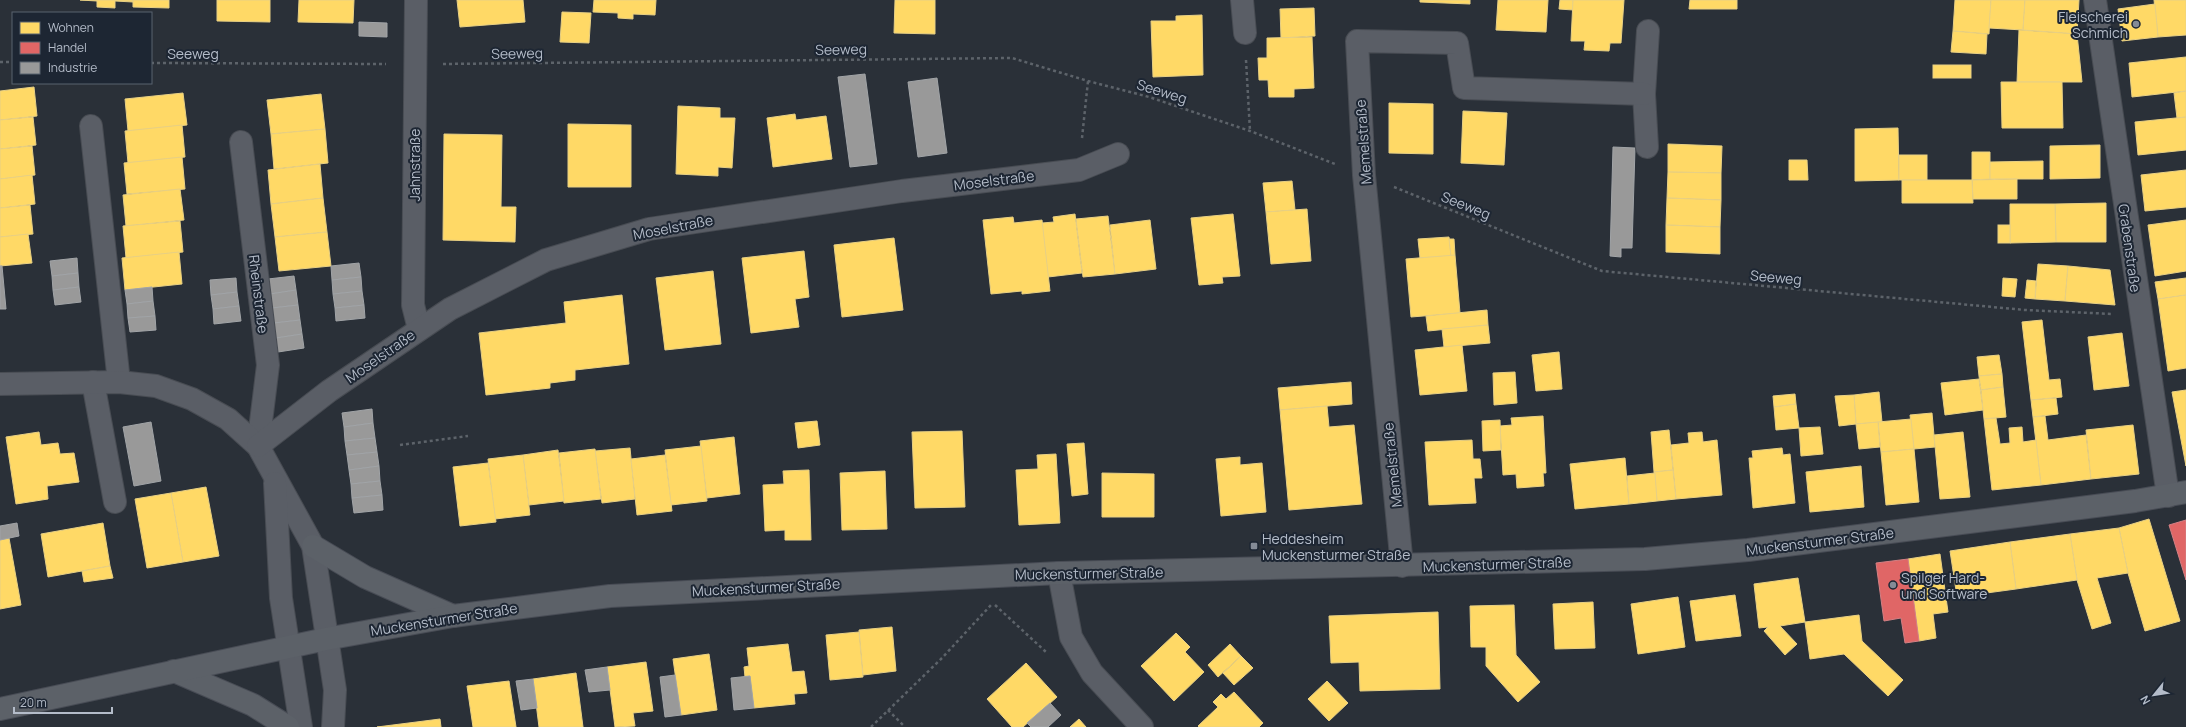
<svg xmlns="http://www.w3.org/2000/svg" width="2186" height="727" viewBox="0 0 2186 727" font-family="Manrope,sans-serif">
  <rect width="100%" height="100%" fill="#2a3038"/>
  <g fill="#ffd966" stroke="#e8d084">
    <polygon points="80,0 133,0 133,2 115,1 115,8 97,7 97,1"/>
    <polygon points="133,0 169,0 169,8 133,7"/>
    <polygon points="217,0 270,0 270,22 217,21"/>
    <polygon points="299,0 354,0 353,23 298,22"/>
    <polygon points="457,0 523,0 525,22 460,27"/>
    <polygon points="594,0 656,0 655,15 633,14 633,19 618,18 618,13 593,12"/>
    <polygon points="895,0 935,0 935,34 894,33"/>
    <polygon points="1420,0 1470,0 1470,4 1420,2"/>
    <polygon points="1498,0 1548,0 1546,32 1496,30"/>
    <polygon points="1560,0 1573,0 1573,10 1559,9"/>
    <polygon points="1573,0 1624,0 1621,43 1610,43 1609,51 1584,50 1585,41 1571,41"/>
    <polygon points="1690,0 1737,0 1737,9 1689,9"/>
    <polygon points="1955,0 1991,0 1989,34 1953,31"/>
    <polygon points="1991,0 2025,0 2023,30 1989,28"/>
    <polygon points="2025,0 2079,0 2077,34 2023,30"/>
    <polygon points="2154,0 2186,0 2186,35 2158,37"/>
    <polygon points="2155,4 2158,37 2122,41 2118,9"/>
    <polygon points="1314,8 1315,36 1281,38 1280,9"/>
    <polygon points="562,12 591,13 589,43 560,42"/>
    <polygon points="1202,15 1203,75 1153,77 1151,21 1176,21 1176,16"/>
    <polygon points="2019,30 2077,34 2082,82 2017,82"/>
    <polygon points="1953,31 1987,34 1986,54 1951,52"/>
    <polygon points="1312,37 1314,88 1294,89 1294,97 1269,97 1268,80 1259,80 1258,58 1267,58 1267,38"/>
    <polygon points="2186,57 2186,91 2132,97 2129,63"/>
    <rect x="1933" y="65" width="38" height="13"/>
    <polygon points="2001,82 2062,82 2063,128 2002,128"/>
    <polygon points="34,87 37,116 0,120 0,91"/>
    <polygon points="2186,91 2186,117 2177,118 2174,93"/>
    <polygon points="183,93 187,125 128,131 125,99"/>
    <polygon points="321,94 325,129 271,134 267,100"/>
    <polygon points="1389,103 1433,104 1433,154 1389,153"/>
    <polygon points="678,106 720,108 720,118 735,118 732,168 718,167 718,176 676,174"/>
    <polygon points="1463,111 1507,113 1504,165 1461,163"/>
    <polygon points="795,114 796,120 826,116 832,159 773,167 767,118"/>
    <polygon points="33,117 36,145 0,149 0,120"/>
    <polygon points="2186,117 2186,150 2138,155 2135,122"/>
    <polygon points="568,124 631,125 631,187 568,187"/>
    <polygon points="182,125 185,157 128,163 125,131"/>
    <polygon points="1898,128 1899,180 1855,181 1855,129"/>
    <polygon points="325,129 328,163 274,169 271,134"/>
    <polygon points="444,134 502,135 501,207 516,207 515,242 443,240"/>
    <polygon points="1668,144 1722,146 1721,173 1668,172"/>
    <polygon points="2100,145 2100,178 2050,179 2050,146"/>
    <polygon points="32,146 35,175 0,179 0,149"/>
    <polygon points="1972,152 1990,152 1990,179 1972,180"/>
    <rect x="1899" y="155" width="28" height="25"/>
    <polygon points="182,157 185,189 127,194 124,163"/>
    <polygon points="1789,160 1807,160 1808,180 1789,180"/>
    <polygon points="2043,161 2043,179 1990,179 1990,162"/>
    <polygon points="320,164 323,198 271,204 268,170"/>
    <polygon points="2186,170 2186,207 2145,211 2141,175"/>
    <polygon points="1668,172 1721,173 1721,200 1667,198"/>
    <polygon points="32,175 35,204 0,208 0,179"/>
    <polygon points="2017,179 2017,199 1973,199 1972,180"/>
    <polygon points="1902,180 1972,180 1973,203 1902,203"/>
    <polygon points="1292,181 1295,210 1266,212 1263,183"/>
    <polygon points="180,189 184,220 126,226 123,195"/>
    <polygon points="323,198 327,232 275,237 271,204"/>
    <polygon points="1667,198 1721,200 1720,227 1666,225"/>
    <polygon points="2106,203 2106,242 2056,242 2055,204"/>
    <polygon points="2010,204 2055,204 2056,242 2010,243"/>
    <polygon points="30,205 33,234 0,237 0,208"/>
    <polygon points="1307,209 1311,261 1271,264 1266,212"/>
    <polygon points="1075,214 1082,273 1048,277 1042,223 1054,222 1053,217"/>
    <polygon points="1233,214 1240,276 1222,277 1223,283 1199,285 1191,218"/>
    <polygon points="1108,216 1115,274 1083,277 1076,219"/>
    <polygon points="1013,217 1014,223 1042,220 1050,291 1022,294 1022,291 991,294 983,220"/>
    <polygon points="1150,220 1156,269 1115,274 1110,225"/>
    <polygon points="2186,220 2186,271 2155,276 2148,225"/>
    <polygon points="180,221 183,252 126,258 123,226"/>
    <polygon points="1666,225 1720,227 1720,254 1666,252"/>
    <rect x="1998" y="225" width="12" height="18"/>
    <polygon points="327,232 331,266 279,271 275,237"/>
    <polygon points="28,234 32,263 0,266 0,237"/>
    <polygon points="1449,237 1451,256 1420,258 1418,239"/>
    <polygon points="894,238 903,310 842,317 834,245"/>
    <polygon points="1449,239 1454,239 1455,255 1451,256"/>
    <polygon points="804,251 809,297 795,299 799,327 751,333 742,258"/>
    <polygon points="179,252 182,284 125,290 122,258"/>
    <polygon points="1455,255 1460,313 1411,317 1406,259"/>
    <polygon points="2038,264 2068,266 2065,301 2035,299"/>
    <polygon points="2068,266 2110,270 2115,305 2065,301"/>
    <polygon points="713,271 721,344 665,350 656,278"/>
    <polygon points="2003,278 2017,279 2015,297 2002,296"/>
    <polygon points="2186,278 2186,295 2158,299 2155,282"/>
    <polygon points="2027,280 2036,281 2035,299 2025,298"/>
    <polygon points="622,295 629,364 575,370 575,380 550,383 550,388 486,395 479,333 566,323 564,302"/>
    <polygon points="2186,295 2186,368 2168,371 2158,299"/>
    <polygon points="1487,310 1488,325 1428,331 1426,316"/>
    <polygon points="2042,320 2049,380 2060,379 2062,397 2031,400 2022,322"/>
    <polygon points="1488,325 1490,343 1444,347 1442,329"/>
    <polygon points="2122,333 2129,386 2094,390 2088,337"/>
    <polygon points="1462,345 1467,391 1420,395 1415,350"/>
    <polygon points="1559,352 1562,389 1536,391 1532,355"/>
    <polygon points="1999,355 2002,374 1979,376 1977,357"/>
    <polygon points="1515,372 1517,403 1494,405 1493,373"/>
    <polygon points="2002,374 2003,387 1981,390 1979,376"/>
    <polygon points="1979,379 1983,410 1945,415 1941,383"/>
    <polygon points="1351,382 1352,404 1280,410 1278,388"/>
    <polygon points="2003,387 2006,417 1984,419 1981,390"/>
    <polygon points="2186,390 2186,466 2172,392"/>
    <polygon points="1879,392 1882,422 1856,424 1854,395"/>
    <polygon points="1795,394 1796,404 1774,407 1773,396"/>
    <polygon points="1854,395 1856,424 1839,426 1835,396"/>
    <polygon points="2056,398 2058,414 2033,417 2031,400"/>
    <polygon points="1796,404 1799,428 1776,430 1774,407"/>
    <polygon points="1327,406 1329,427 1354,425 1362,504 1289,510 1280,410"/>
    <polygon points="1932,413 1935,447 1914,449 1910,415"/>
    <polygon points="1543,416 1546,473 1543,473 1544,486 1517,488 1516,474 1503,475 1500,426 1512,425 1511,418"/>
    <polygon points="2045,416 2048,440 2086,435 2091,479 2041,485 2033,417"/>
    <polygon points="1996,418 2000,444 2010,443 2009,428 2022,427 2023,442 2036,440 2041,485 1992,490 1984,419"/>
    <polygon points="1911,419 1914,449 1881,452 1878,422"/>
    <polygon points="1500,420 1501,450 1483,451 1482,421"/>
    <polygon points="817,421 820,445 798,448 795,423"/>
    <polygon points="1878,422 1880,447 1859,449 1856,424"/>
    <polygon points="2133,425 2139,474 2091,479 2086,430"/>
    <polygon points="1820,427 1823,454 1801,456 1799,428"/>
    <polygon points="1669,430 1673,470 1654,472 1651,432"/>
    <polygon points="962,431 965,507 915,508 912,432"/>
    <polygon points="39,432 41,445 58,443 60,454 74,453 79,482 47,486 48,499 16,504 6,437"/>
    <polygon points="1702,432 1703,442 1717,440 1722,495 1676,499 1671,445 1689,443 1688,433"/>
    <polygon points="1963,432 1970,497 1940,499 1934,435"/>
    <polygon points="734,437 740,494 707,498 700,441"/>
    <polygon points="1472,440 1473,459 1480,459 1482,478 1474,478 1476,503 1429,505 1425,442"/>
    <polygon points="1084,443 1088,494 1072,496 1067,444"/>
    <polygon points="701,446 707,501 671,505 665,450"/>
    <polygon points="630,448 635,499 602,503 595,451"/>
    <polygon points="1782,448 1783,455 1790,454 1795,503 1753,508 1749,458 1753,458 1752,451"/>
    <polygon points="595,449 601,499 564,503 559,453"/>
    <polygon points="1914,449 1919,502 1886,505 1881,452"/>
    <polygon points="558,450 564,501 529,505 523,455"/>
    <polygon points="1056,454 1060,523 1019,525 1016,470 1038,469 1037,455"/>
    <polygon points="523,455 530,515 495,519 488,459"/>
    <polygon points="665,455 672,511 637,515 631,459"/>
    <polygon points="1240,457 1240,465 1262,463 1266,512 1221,516 1216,459"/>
    <polygon points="1625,458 1629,504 1575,509 1570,464"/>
    <polygon points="488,463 496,522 460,526 453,467"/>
    <polygon points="1861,466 1864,507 1810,512 1806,472"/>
    <polygon points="809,470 811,540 785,540 785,530 765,531 763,485 784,484 783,471"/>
    <polygon points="1673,470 1676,499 1657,501 1654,472"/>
    <polygon points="885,471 887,529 842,530 840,473"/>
    <polygon points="1102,473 1154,474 1154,517 1102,517"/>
    <polygon points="1655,473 1657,501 1629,504 1627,476"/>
    <polygon points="206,487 219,556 183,562 171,493"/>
    <polygon points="171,493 183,562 147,568 135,499"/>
    <polygon points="2149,519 2180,621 2145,631 2128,573 2119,528"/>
    <polygon points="103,523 110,566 48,577 41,534"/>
    <polygon points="2119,528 2128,573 2097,578 2111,623 2092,629 2077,580 2070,534"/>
    <polygon points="2070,534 2077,580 2016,589 2010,542"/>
    <polygon points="9,538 21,605 0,609 0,540"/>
    <polygon points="2010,542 2016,589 1957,597 1950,551"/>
    <polygon points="1940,554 1948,612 1933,614 1936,638 1919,641 1908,559"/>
    <polygon points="110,566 113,578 84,582 82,571"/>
    <polygon points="1798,578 1805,622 1780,626 1797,644 1785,655 1764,631 1768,627 1759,628 1754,584"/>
    <polygon points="1735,595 1741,636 1696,641 1690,601"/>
    <polygon points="1678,597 1685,647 1638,654 1631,604"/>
    <polygon points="1593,602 1595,648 1555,649 1553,604"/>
    <polygon points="1514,605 1516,655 1540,682 1518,702 1486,666 1486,647 1471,647 1470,606"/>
    <polygon points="1438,612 1440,689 1360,691 1359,662 1331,663 1329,616"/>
    <polygon points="1859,615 1862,641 1903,680 1888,696 1844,654 1810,659 1805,622"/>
    <polygon points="892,627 896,671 863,675 859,630"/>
    <polygon points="859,632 863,677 830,680 826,635"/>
    <polygon points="1176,633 1190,647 1185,652 1204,672 1174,701 1141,666"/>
    <polygon points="788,644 792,672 804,671 807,693 794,694 795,704 754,708 750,676 745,677 744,667 749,666 747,648"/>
    <polygon points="1230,644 1241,656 1218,677 1208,665"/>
    <polygon points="709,654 717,710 681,715 673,659"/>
    <polygon points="1241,656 1253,668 1234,685 1223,673"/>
    <polygon points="646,662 653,711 633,713 635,726 615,727 607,667"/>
    <polygon points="1026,663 1057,697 1023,727 1012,727 987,699"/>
    <polygon points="576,673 583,727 539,727 533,679"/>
    <polygon points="509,681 516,727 473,727 467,686"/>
    <polygon points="1327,681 1348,703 1329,721 1308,699"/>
    <polygon points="1234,692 1263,723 1259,727 1199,727 1198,726 1218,707 1213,702 1221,694 1226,699"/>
    <polygon points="440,719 441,727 377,727"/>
    <polygon points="1079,719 1086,727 1070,727"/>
  </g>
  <g fill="#e06666" stroke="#d38084">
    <polygon points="2186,520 2186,580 2169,525"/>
    <polygon points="1908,559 1919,641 1905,643 1901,618 1884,621 1876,563"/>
  </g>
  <g fill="#999" stroke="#a1a4a7">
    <polygon points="359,22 387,23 387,37 359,36"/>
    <polygon points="865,74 877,164 850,167 838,77"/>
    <polygon points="937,78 947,153 918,157 908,82"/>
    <polygon points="1613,147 1635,148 1632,248 1621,248 1621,257 1610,256"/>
    <polygon points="77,258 78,273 52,276 50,261"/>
    <polygon points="359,263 361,277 332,280 331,266"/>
    <polygon points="0,266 2,266 6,309 0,309"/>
    <polygon points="78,273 79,287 53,290 52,276"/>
    <polygon points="294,276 296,290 270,294 268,279"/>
    <polygon points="361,277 362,291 333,294 332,280"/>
    <polygon points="236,278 237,292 211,295 210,280"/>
    <polygon points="79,287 81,302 55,305 53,290"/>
    <polygon points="152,287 153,301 127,304 125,290"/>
    <polygon points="296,290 298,305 272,308 270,294"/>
    <polygon points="362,291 364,305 335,308 333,294"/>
    <polygon points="237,292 239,306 213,309 211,295"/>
    <polygon points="153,301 155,316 128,318 127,304"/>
    <polygon points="298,305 300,320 274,323 272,308"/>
    <polygon points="364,305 365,318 336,321 335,308"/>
    <polygon points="239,306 241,321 214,324 213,309"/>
    <polygon points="155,316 156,330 130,332 128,318"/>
    <polygon points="300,320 302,334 276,338 274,323"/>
    <polygon points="302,334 304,348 278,352 276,338"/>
    <polygon points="372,409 373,423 344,427 342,413"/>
    <polygon points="151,422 161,481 134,486 123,427"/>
    <polygon points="373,423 375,438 345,441 344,427"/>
    <polygon points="375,438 377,452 347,455 345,441"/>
    <polygon points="377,452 379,466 349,470 347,455"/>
    <polygon points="379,466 380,481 351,484 349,470"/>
    <polygon points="380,481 382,495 352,498 351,484"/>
    <polygon points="382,495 383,510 354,513 352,498"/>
    <polygon points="17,523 19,536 0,540 0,526"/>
    <polygon points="607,667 610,690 589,692 585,670"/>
    <polygon points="675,675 681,715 665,717 660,677"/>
    <polygon points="750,676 754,708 734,710 731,678"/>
    <polygon points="533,679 537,708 521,710 516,681"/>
    <polygon points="1050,703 1061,715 1048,727 1031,727 1027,723"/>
  </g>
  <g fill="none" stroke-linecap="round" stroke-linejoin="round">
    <g stroke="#484c53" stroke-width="24">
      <g id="minor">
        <polyline points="416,0 413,305 419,329"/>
        <polyline points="1242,0 1245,33"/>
        <polyline points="2095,0 2168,496"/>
        <polyline points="91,126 119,382"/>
        <polyline points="241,142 268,365 258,446"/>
        <polyline points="1647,147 1644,94 1648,31"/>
        <polyline points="93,382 115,502"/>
        <polyline points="0,384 119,382 156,386 192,399 228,419 258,446 313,546 335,690 333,727"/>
        <polyline points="258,446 329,391 450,309 546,260 649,229 902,191 1079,170 1118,154"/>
        <polyline points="275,483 281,598 301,727"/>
        <polyline points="1402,566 1364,175 1357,41 1457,43 1464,88 1644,94"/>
        <polyline points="1059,573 1071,637 1092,673 1142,727"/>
      </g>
    </g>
    <g stroke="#484c55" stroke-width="24">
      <g id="major">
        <polyline points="313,546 365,577 453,616"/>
        <polyline points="174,671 253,705 288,727"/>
        <polyline points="0,709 326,639 453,616 610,596 1059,573 1645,559 1748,550 2135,501 2186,492"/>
      </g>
    </g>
    <g stroke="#5d636a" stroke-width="2.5" stroke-dasharray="3 3" stroke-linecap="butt">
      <polyline points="1246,60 1250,131"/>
      <polyline points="0,62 13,62"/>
      <polyline points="151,63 386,64"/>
      <polyline points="443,64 1012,58 1088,81 1149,97 1250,131 1335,164"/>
      <polyline points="1082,138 1088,81"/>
      <polyline points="1394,187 1602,271 2025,310 2113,314"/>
      <polyline points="400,445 468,436"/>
      <polyline points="995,605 1046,652"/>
      <polyline points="888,710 905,727"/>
      <polyline points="871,727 942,658 991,605"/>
    </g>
    <use href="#minor" stroke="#5a5e66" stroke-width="22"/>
    <use href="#major" stroke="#5c6168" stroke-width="22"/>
  </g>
  <g fill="#848b96" stroke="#1d2633" stroke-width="1.5">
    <circle cx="2136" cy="24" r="4"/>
    <rect x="1250" y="542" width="8" height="8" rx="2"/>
    <circle cx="1893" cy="585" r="4"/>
  </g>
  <g text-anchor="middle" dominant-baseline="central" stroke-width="4" stroke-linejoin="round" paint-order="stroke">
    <g font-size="14" fill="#b4bcc9" stroke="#1d2633" text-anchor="start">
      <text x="2128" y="16" text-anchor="end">Fleischerei<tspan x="2128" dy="16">Schmich</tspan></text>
      <text x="1262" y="538">Heddesheim<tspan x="1262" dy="16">Muckensturmer Straße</tspan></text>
      <text x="1901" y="577">Spilger Hard-<tspan x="1901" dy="16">und Software</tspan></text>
    </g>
    <g font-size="14" fill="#b4bcc9" stroke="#1d2633">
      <text transform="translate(841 49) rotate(-1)">Seeweg</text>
      <text x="193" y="53">Seeweg</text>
      <text transform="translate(517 53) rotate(-1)">Seeweg</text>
      <text transform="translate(1162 91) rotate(17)">Seeweg</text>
      <text transform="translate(1363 142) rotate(-94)">Memelstraße</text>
      <text transform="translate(414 165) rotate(-90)">Jahnstraße</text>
      <text transform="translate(994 180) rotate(-7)">Moselstraße</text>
      <text transform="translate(1466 205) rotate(22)">Seeweg</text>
      <text transform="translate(673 227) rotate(-11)">Moselstraße</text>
      <text transform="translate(2130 248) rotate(82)">Grabenstraße</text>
      <text transform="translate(1776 277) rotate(5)">Seeweg</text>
      <text transform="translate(259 294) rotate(83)">Rheinstraße</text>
      <text transform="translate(380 356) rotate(-35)">Moselstraße</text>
      <text transform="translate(1392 465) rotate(-96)">Memelstraße</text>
      <text transform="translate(1820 541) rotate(-7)">Muckensturmer Straße</text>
      <text transform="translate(1497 564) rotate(-2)">Muckensturmer Straße</text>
      <text transform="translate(1089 573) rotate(-1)">Muckensturmer Straße</text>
      <text transform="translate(766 587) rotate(-3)">Muckensturmer Straße</text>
      <text transform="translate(444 619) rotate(-9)">Muckensturmer Straße</text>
    </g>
  </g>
  <rect x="12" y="12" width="140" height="72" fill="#1d2633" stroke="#59626f"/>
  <rect x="20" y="22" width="20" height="12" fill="#ffd966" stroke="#59626f"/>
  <text x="48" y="32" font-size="12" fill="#b4bcc9">Wohnen</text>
  <rect x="20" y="42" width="20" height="12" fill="#e06666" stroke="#59626f"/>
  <text x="48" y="52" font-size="12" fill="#b4bcc9">Handel</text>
  <rect x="20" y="62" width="20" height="12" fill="#999999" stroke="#59626f"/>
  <text x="48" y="72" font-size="12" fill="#b4bcc9">Industrie</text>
  <g transform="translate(2154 695) rotate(240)" stroke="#1d2633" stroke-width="3" paint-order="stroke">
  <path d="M0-3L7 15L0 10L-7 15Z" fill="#b4bcc9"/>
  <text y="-6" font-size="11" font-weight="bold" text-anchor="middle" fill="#b4bcc9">N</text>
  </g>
  <path d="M14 707v6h98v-6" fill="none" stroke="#b4bcc9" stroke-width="2"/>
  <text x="20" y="707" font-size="12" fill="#b4bcc9" stroke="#1d2633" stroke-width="3" paint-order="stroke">20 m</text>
</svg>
